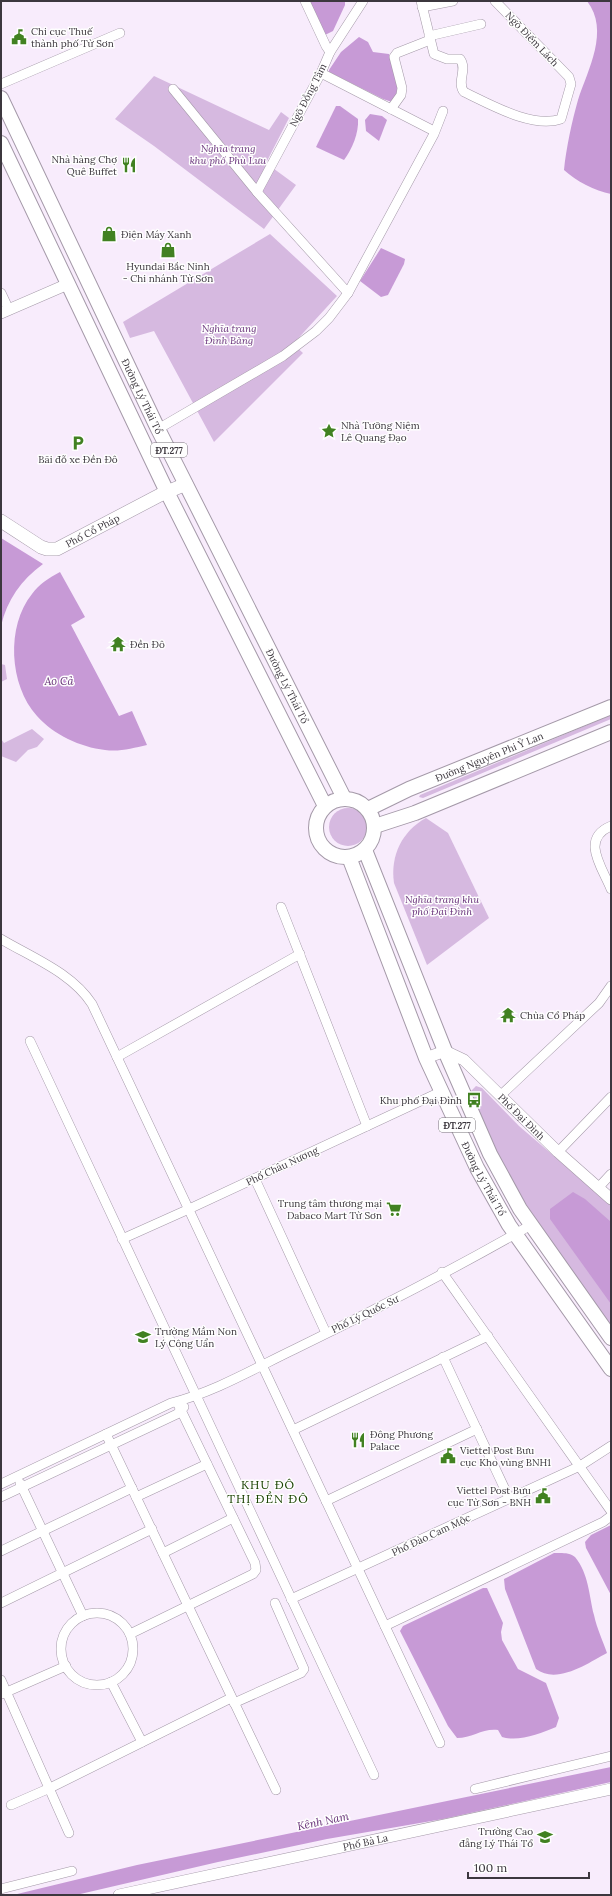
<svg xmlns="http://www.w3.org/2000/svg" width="612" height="1896" viewBox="0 0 612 1896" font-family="Lora,serif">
  <rect width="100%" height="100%" fill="#f8ecfc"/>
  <g fill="#d6b9e0">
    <polygon points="154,76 269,130 281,112 289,118 266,163 296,185 264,229 154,146 115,119"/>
    <polygon points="270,234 337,296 293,344 303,353 214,442 154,331 130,338 123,322"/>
    <polygon points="1,664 5,665 7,679 1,682"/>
    <polygon points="611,715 611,719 423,798 419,797 420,795"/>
    <polygon points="32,729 44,739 37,747 28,750 16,762 1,756 1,739 4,743"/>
    <circle cx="348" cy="827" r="19"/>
    <path d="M426,818L448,833L489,918L427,965L394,883C390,856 402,831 426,818Z"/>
    <path d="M476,1086L482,1088L519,1126L611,1205V1328C559,1254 503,1181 471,1096V1091Z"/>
  </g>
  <g fill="#c79ad6">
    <polygon points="309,1 345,1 345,5 333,31 325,35"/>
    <path d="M587,1H611V194C595,191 576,181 564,170C566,149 572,121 578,100C588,69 610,31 587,1Z"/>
    <polygon points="359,37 368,42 373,52 389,54 400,93 392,102 383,99 329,72 329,70 341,52"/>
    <path d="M336,106H340L358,119C359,133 352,149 344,160L316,147Z"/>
    <polygon points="370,114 382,116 387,120 379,141 366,131 365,120"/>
    <polygon points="381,248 405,259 404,264 388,295 381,297 360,281"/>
    <path d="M1,538L43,564C21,580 7,600 1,626Z"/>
    <path d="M60,572L85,617L71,625L119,716L132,711L147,745C133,748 120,752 105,750C80,747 54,735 37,716C9,685 6,626 32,594C39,584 49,578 60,572Z"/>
    <polygon points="573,1192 585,1199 611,1222 611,1304 550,1219 550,1209"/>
    <polygon points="611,1525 611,1595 586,1548 585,1542 591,1535"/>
    <path d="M554,1553C560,1553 570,1552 575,1557C589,1574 589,1596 594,1615C597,1629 603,1641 607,1653C588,1663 557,1685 536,1669L505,1589L504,1579Z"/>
    <path d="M483,1588H487L503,1623L501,1632L502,1640L518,1669L546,1683L559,1718L556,1727C540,1734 518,1742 502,1737L498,1730C483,1728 472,1738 457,1738L448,1726L400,1631L403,1626Z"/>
    <polygon points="611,1767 611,1782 443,1819 327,1839 218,1862 76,1895 13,1895 137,1865"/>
  </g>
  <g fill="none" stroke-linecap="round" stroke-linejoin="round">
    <g stroke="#a499a8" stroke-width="10">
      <g id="minor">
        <polyline points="305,1 326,46 330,52"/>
        <path d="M421,1L434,54L447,59H460C468,70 456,82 464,92C490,104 532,129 561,119L571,84L569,77L495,1"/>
        <polyline points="422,7 453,1"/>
        <polyline points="429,36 481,24"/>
        <polyline points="321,73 434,131"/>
        <polyline points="1,84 120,33"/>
        <polyline points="173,89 257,192 348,293"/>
        <polyline points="391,109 401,95 402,88 394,57 397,53 430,40"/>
        <polyline points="257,192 321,73 330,52 363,1"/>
        <polyline points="1,293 9,310"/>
        <polyline points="158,429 283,356 316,331 329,318 348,293 434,134 443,111"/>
        <path d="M611,826C580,839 602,867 611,889"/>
        <polyline points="281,907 367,1126"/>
        <path d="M1,939C33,958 72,973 92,1004L440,1743"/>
        <polyline points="30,1041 374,1775"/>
        <polyline points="117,1057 300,954"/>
        <polyline points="500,1096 599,1003 611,986"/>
        <polyline points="558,1152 611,1097"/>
        <polyline points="255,1179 326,1333"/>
        <polyline points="598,1188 611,1174"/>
        <polyline points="122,1239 189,1209 440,1092"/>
        <polyline points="442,1272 611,1511"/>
        <polyline points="443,1357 509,1498"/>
        <polyline points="293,1430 488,1336"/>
        <polyline points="106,1434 276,1790"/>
        <polyline points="20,1483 83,1616"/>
        <path d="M1,1484L171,1403C215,1392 255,1368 295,1349C375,1310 454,1269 531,1225"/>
        <polyline points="1,1497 177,1414 184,1407"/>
        <polyline points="136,1497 207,1464"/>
        <polyline points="326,1501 477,1429"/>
        <polyline points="1,1551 132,1488"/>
        <polyline points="163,1553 233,1518"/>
        <polyline points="291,1599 580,1466 611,1446"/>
        <polyline points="1,1603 152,1529"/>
        <circle cx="97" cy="1649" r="36"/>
        <polyline points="385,1626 603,1522 611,1516"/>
        <polyline points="130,1634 253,1574 256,1570 255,1563 177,1402"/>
        <polyline points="1,1680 69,1833"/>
        <polyline points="111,1682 142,1742"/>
        <polyline points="2,1694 66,1666"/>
        <polyline points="234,1703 301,1673 304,1669 275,1603"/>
        <polyline points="475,1789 611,1756"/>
        <polyline points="11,1805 50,1788 231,1698"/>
        <polyline points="1,1889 72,1871"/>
      </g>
    </g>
    <g stroke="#a499a8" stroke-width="12">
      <g id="tertiary">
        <polyline points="1,313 68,284"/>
        <path id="s1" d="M426,1058L445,1051L464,1060L558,1152L611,1199"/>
        <path id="s2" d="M119,1895L611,1789"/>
      </g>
    </g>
    <g stroke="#a499a8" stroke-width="14">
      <g id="secondary">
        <path id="s3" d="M1,521L41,547L47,549H57L160,495L186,484"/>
      </g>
    </g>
    <g stroke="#a499a8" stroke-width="16">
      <g id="primary">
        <path id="s4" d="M1,98L158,429L344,798"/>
        <polyline points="1,143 167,492 325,806"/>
        <circle cx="345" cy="828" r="29"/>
        <path id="s5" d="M368,809L409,789L611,707"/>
        <polyline points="375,826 415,813 611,732"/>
        <polyline points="365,850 445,1051 490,1154 520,1209 611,1338"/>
        <path id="s6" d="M349,857L426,1058L477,1168L509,1225L611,1369"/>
      </g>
    </g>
    <use href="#minor" stroke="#fff" stroke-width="9"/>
    <use href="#tertiary" stroke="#fff" stroke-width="11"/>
    <use href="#secondary" stroke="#fff" stroke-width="13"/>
    <use href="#primary" stroke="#fff" stroke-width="14"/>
  </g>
  <defs>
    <g id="civic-bare" transform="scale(1.2)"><path d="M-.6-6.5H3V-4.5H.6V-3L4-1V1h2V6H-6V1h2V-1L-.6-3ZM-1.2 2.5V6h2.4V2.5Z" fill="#418121" stroke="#fefefe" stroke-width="2.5" paint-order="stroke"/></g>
    <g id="restaurant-bare" transform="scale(1.2)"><path d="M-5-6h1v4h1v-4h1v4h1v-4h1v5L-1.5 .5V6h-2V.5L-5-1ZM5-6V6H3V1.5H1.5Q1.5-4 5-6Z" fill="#418121" stroke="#fefefe" stroke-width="2.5" paint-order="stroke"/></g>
    <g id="shop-bare" transform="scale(1.2)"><path d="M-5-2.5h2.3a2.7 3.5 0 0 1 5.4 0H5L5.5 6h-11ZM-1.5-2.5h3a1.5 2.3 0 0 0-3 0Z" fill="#418121" stroke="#fefefe" stroke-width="2.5" paint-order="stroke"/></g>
    <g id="sight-bare" transform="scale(1.2)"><path d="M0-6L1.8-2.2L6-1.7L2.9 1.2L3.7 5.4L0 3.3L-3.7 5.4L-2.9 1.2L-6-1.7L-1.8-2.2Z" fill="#418121" stroke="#fefefe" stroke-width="2.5" paint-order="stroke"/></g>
    <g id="parking-bare" transform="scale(1.2)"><path d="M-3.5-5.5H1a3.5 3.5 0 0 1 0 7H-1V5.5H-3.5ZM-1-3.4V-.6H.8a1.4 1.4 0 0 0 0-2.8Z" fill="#418121" stroke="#fefefe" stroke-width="2.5" paint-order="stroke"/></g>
    <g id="temple-bare" transform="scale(1.2)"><path d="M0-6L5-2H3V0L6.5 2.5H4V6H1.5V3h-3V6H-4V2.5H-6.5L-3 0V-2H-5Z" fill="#418121" stroke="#fefefe" stroke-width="2.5" paint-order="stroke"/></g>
    <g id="bus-bare" transform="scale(1.2)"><path d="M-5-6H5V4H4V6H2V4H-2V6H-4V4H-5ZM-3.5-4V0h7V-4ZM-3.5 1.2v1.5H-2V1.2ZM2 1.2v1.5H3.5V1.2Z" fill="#418121" stroke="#fefefe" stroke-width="2.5" paint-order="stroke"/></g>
    <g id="supermarket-bare" transform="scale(1.2)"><path d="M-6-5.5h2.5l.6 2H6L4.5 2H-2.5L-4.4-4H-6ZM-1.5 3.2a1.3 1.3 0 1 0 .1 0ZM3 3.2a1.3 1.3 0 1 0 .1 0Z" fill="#418121" stroke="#fefefe" stroke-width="2.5" paint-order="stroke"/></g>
    <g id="school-bare" transform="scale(1.2)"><path d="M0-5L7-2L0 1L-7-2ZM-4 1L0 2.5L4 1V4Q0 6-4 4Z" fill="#418121" stroke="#fefefe" stroke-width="2.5" paint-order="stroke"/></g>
    <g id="university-bare" transform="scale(1.2)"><path d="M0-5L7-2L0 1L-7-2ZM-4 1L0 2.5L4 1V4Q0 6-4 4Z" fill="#418121" stroke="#fefefe" stroke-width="2.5" paint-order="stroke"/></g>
  </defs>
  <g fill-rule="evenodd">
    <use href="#civic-bare" x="19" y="37"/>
    <use href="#restaurant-bare" x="129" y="165"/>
    <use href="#shop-bare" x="109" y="234"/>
    <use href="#shop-bare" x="168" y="250"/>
    <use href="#sight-bare" x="329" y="431"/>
    <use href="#parking-bare" x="78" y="443"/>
    <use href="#temple-bare" x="118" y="644"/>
    <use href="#temple-bare" x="508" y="1015"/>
    <use href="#bus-bare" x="474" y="1100"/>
    <use href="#supermarket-bare" x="394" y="1209"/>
    <use href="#school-bare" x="143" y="1337"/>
    <use href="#restaurant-bare" x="358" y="1440"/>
    <use href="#civic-bare" x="448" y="1456"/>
    <use href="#civic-bare" x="543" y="1496"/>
    <use href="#university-bare" x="545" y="1837"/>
  </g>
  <g text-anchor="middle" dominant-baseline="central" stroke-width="3" stroke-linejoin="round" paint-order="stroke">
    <g fill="#fefefe" stroke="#767378" stroke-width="1">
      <rect x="151" y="443" width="36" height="14" rx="3"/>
      <rect x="439" y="1118" width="36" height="14" rx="3"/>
    </g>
    <g font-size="9" font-weight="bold" fill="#3c373e">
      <text x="169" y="450">ĐT.277</text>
      <text x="457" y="1125">ĐT.277</text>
    </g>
    <g font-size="10" fill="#3c373e" stroke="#fefefe" text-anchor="start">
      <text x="31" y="31">Chi cục Thuế<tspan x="31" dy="12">thành phố Từ Sơn</tspan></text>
      <text x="117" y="159" text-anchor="end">Nhà hàng Chợ<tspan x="117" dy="12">Quê Buffet</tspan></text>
      <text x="121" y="234">Điện Máy Xanh</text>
      <text x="168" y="266" text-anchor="middle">Hyundai Bắc Ninh<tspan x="168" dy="12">- Chi nhánh Từ Sơn</tspan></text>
      <text x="341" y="425">Nhà Tưởng Niệm<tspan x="341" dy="12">Lê Quang Đạo</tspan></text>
      <text x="78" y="459" text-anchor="middle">Bãi đỗ xe Đền Đô</text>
      <text x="130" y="644">Đền Đô</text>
      <text x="520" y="1015">Chùa Cổ Pháp</text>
      <text x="462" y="1100" text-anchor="end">Khu phố Đại Đình</text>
      <text x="382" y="1203" text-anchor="end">Trung tâm thương mại<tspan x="382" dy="12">Dabaco Mart Từ Sơn</tspan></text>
      <text x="155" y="1331">Trường Mầm Non<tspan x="155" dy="12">Lý Công Uẩn</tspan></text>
      <text x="370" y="1434">Đông Phương<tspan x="370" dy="12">Palace</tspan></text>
      <text x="460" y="1450">Viettel Post Bưu<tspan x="460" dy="12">cục Kho vùng BNH1</tspan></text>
      <text x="531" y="1490" text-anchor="end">Viettel Post Bưu<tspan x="531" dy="12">cục Từ Sơn - BNH</tspan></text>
      <text x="533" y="1831" text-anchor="end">Trường Cao<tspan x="533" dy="12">đẳng Lý Thái Tổ</tspan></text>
    </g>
    <g font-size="10" fill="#3c373e" stroke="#fefefe">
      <text transform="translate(532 39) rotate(46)">Ngõ Điếm Lách</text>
      <text transform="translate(308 95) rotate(-63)">Ngõ Đồng Tâm</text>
      <text stroke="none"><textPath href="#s4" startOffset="330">Đường Lý Thái Tổ</textPath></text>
      <text stroke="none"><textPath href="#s3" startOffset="104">Phố Cổ Pháp</textPath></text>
      <text stroke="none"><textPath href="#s4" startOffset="654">Đường Lý Thái Tổ</textPath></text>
      <text stroke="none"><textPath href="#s5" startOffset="132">Đường Nguyên Phi Ỷ Lan</textPath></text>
      <text stroke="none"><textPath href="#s1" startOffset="122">Phố Đại Đình</textPath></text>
      <text transform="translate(282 1166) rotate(-25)">Phố Châu Nương</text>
      <text stroke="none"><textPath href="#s6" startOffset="349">Đường Lý Thái Tổ</textPath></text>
      <text transform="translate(365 1314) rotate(-26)">Phố Lý Quốc Sư</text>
      <text transform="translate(431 1535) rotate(-25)">Phố Đào Cam Mộc</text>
      <text stroke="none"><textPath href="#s2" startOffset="252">Phố Bà La</textPath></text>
    </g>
    <g font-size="10" font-style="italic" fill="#69337b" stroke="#fefefe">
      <text x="228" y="148">Nghĩa trang<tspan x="228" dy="12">khu phố Phù Lưu</tspan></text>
      <text x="229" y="328">Nghĩa trang<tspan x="229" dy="12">Đình Bảng</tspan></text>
      <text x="442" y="899">Nghĩa trang khu<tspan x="442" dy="12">phố Đại Đình</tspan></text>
    </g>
    <g font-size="11" font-style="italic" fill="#652f76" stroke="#fefefe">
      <text x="59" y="681">Ao Cả</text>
      <text transform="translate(323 1821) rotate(-12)">Kênh Nam</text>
    </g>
    <g font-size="12" letter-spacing="1" fill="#1a4202" stroke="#fefefe">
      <text x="268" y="1484">KHU ĐÔ<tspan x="268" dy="14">THỊ ĐỀN ĐÔ</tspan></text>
    </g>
  </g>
  <rect width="612" height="1896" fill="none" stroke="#3c373e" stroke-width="4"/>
  <path d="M468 1872v6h121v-6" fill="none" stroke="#3c373e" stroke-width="2"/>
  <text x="474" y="1872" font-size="12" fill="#3c373e" stroke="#fefefe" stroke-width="3" paint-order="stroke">100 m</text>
</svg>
